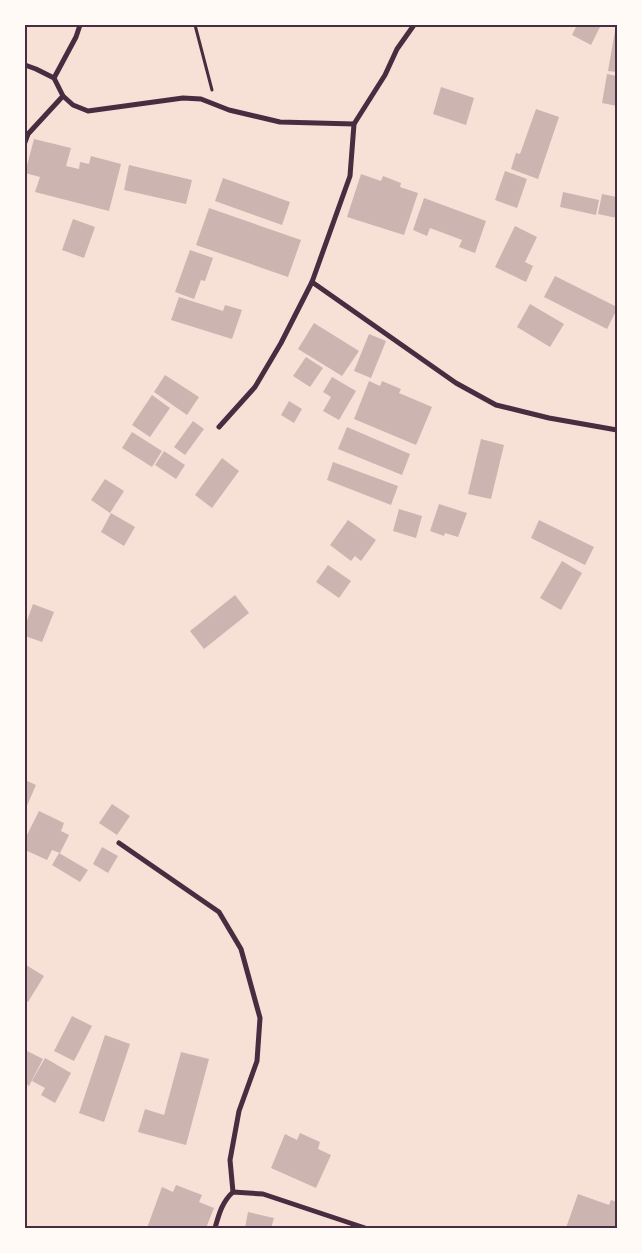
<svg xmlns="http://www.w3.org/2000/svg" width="642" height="1253" viewBox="0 0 642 1253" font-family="'Noto Serif',serif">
  <rect width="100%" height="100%" fill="#f7e1d7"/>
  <g fill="#ccb4b1">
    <polygon points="577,25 601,25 591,45 572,35"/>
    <polygon points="616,25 617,25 617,72 608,71"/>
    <polygon points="607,74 617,76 617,106 602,103"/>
    <polygon points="441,87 474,98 466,125 433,114"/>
    <polygon points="536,109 559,117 538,179 511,169 516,153 520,154"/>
    <polygon points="34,139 71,148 66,166 79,169 80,162 89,164 91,156 121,164 109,211 35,192 40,177 25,173"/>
    <polygon points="129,165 192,180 186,204 124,190"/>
    <polygon points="505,171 527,179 517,208 495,200"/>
    <polygon points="361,174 381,181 383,176 401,183 400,187 418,193 404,235 347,217"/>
    <polygon points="223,178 290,202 282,225 215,201"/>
    <polygon points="563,192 599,200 596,215 560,207"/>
    <polygon points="602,194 617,197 617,218 598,214"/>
    <polygon points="424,198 486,221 475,253 459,247 462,240 430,228 427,236 413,230"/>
    <polygon points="209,208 301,240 288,277 196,245"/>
    <polygon points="73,219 95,227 84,258 62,250"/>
    <polygon points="515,226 537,237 525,262 533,266 526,282 495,267"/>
    <polygon points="190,250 213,258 205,281 201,280 194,299 175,292"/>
    <polygon points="555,276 617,307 617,309 607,329 544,297"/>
    <polygon points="179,297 223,311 225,305 242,310 232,339 171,320"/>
    <polygon points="530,304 564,324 550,347 517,327"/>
    <polygon points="314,323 359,351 342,376 298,349"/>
    <polygon points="369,334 386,341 371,378 354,371"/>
    <polygon points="306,357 323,368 310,387 293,376"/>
    <polygon points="165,375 199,397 187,415 154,392"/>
    <polygon points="332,377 356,391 339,420 323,411 331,397 323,392"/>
    <polygon points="369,381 380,386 382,381 401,389 399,393 432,407 416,445 354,419"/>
    <polygon points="152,395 170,408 150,437 132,425"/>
    <polygon points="289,401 302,409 294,423 281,415"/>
    <polygon points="193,421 204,429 185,455 174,447"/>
    <polygon points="347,427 410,454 402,475 338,449"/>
    <polygon points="132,432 162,451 152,467 122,448"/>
    <polygon points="481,439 504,445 491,499 468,494"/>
    <polygon points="164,451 185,465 176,479 155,465"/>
    <polygon points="222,458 239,471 212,508 195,495"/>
    <polygon points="333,462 398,486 391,505 327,480"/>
    <polygon points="105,479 124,491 110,513 91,500"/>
    <polygon points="439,504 467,513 458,537 445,533 444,536 430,531"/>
    <polygon points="399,509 422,516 416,538 393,531"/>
    <polygon points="111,513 135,527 124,546 101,532"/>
    <polygon points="348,520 376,540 361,561 355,556 351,561 330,545"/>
    <polygon points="539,520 594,547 585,565 531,538"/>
    <polygon points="562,561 582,573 561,610 540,598"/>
    <polygon points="328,565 351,581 339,598 316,582"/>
    <polygon points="235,595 249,613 204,649 190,631"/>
    <polygon points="33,604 54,612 42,642 25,636 25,626"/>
    <polygon points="25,780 36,785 25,810"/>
    <polygon points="112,804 130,816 117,835 99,823"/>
    <polygon points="39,811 64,823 61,831 69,835 60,853 52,850 47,860 25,850 25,839"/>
    <polygon points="102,847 118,856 108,873 93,864"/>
    <polygon points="59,853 88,870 80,882 52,865"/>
    <polygon points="26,965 44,976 28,1002 25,1000"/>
    <polygon points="72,1016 92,1026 74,1061 54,1051"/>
    <polygon points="105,1035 130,1044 104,1122 79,1113"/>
    <polygon points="25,1050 43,1059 29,1086 25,1083"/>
    <polygon points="181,1052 209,1059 186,1145 138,1132 145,1109 164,1115"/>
    <polygon points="45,1058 71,1073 55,1103 41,1095 45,1088 32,1081"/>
    <polygon points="300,1133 320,1142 318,1149 331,1155 316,1188 271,1168 285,1134 297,1140"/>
    <polygon points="176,1185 202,1195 199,1202 214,1208 206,1228 147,1228 162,1187 173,1192"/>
    <polygon points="578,1194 609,1205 611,1200 617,1202 617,1228 566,1228"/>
    <polygon points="248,1212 274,1218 271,1228 245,1228"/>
  </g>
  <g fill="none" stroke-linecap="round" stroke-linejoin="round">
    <polyline stroke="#4a2c40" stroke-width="3" points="195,25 212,90"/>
    <g stroke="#4a2c40" stroke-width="5">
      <polyline points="25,65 36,69 54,78 76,37 80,25"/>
      <polyline points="54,78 63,96 73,105 88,111 183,98 201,99 229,110 280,122 354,124"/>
      <polyline points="25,142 28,134 63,96"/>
      <polyline points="312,282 456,383 496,405 549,418 617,430"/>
      <polyline points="219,427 255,387 281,343 312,282 350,176 354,124 385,75 397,49 414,25"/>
      <polyline points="119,843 219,912 241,949 260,1018 257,1061 239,1111 230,1160 233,1192"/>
      <path d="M215,1228C219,1214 222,1202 233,1192L263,1194L365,1228"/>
    </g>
  </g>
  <rect width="642" height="1253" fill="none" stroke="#fffaf5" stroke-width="52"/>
  <rect x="26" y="26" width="590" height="1201" fill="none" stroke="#4a2c40" stroke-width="2"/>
</svg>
